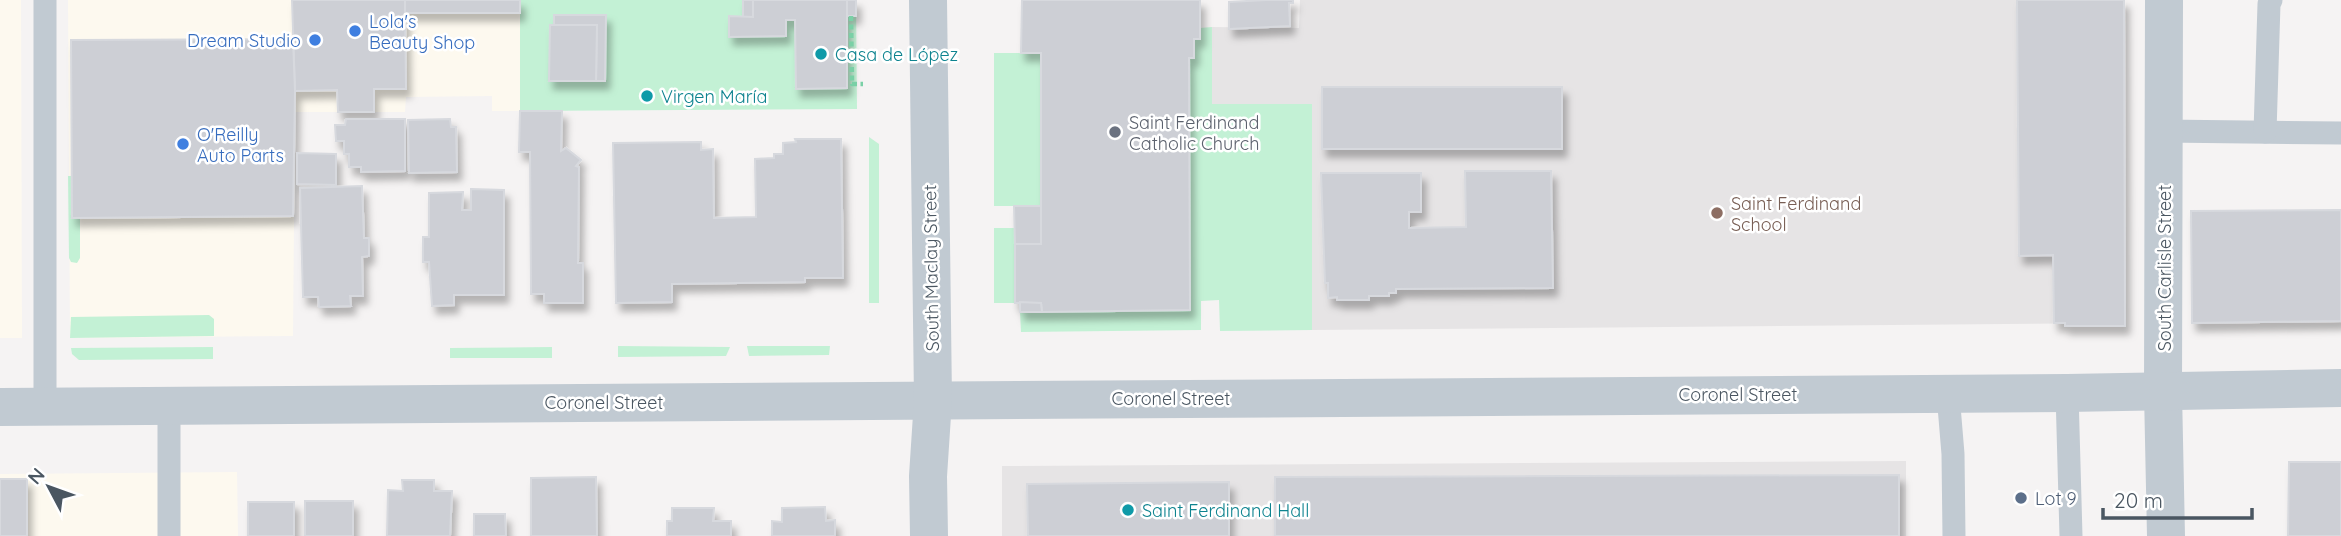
<svg xmlns="http://www.w3.org/2000/svg" width="2341" height="536" viewBox="0 0 2341 536" font-family="Quicksand,sans-serif">
  <defs>
    <filter id="shadow"><feDropShadow dx="4.5" dy="8" stdDeviation="3.5" flood-color="#0004"/></filter>
  </defs>
  <rect width="100%" height="100%" fill="#f5f3f3"/>
  <g fill="#fdf9ef">
    <polygon points="0,0 21,0 22,338 0,338"/>
    <polygon points="68,0 520,0 520,111 492,111 492,96 406,97 405,112 295,112 293,336 70,338"/>
    <polygon points="237,472 238,536 0,536 0,474"/>
  </g>
  <g fill="#e6e4e5">
    <polygon points="1300,0 2121,0 2123,323 1312,330 1312,104 1212,104 1212,27 1299,28"/>
    <polygon points="1906,461 1906,536 1002,536 1002,466"/>
  </g>
  <g fill="#c3f1d5">
    <polygon points="520,0 856,0 857,109 520,111"/>
    <polygon points="1212,27 1212,104 1312,104 1312,330 1220,331 1219,300 1201,301 1201,330 1021,332 1020,312 1190,310 1189,58 1194,58 1194,39 1200,39 1200,28"/>
    <rect x="994" y="53" width="47" height="153"/>
    <polygon points="869,137 879,144 879,303 869,303"/>
    <polygon points="68,176 72,176 72,217 80,218 80,258 77,263 71,262 69,258"/>
    <rect x="994" y="228" width="21" height="75"/>
    <polygon points="209,315 214,319 214,336 70,338 71,317"/>
    <polygon points="618,346 730,347 726,356 618,357"/>
    <polygon points="747,346 830,346 829,355 749,356"/>
    <polygon points="213,347 213,359 79,360 72,354 71,348"/>
    <polygon points="552,347 552,358 450,358 450,348"/>
  </g>
  <g fill="#cdcfd5" stroke="#d7d9de" stroke-width="2" filter="url(#shadow)">
    <polygon points="292,0 405,0 406,89 374,89 374,112 338,112 337,90 295,91"/>
    <rect x="405" y="0" width="115" height="13"/>
    <rect x="743" y="0" width="10" height="17"/>
    <polygon points="753,0 847,0 847,88 796,89 795,20 786,20 786,36 729,37 729,16 753,17"/>
    <rect x="847" y="0" width="9" height="16"/>
    <polygon points="1022,0 1200,0 1200,39 1194,39 1194,58 1189,58 1190,310 1042,312 1041,303 1015,303 1015,244 1041,244 1041,53 1021,53"/>
    <polygon points="1266,0 1293,0 1293,3 1289,3 1290,26 1229,29 1229,2"/>
    <polygon points="2017,0 2124,0 2125,326 2065,326 2065,323 2054,323 2053,255 2019,256"/>
    <polygon points="554,15 606,15 605,81 596,81 597,25 554,25"/>
    <polygon points="550,25 597,25 596,81 549,81"/>
    <polygon points="293,39 295,91 293,216 72,218 71,40"/>
    <rect x="1322" y="87" width="240" height="62"/>
    <polygon points="520,111 562,111 561,151 566,148 581,160 576,166 579,167 578,263 583,263 583,303 544,303 544,294 531,294 530,152 519,152"/>
    <polygon points="346,119 405,119 405,171 361,172 361,167 349,167 349,154 344,154 344,141 336,141 335,125 345,125"/>
    <polygon points="450,119 451,127 456,127 457,172 409,173 408,120"/>
    <polygon points="795,139 841,139 843,278 805,278 805,282 672,284 672,302 616,303 613,143 701,142 701,150 713,149 714,218 756,217 755,159 774,158 774,154 783,154 783,143 796,142"/>
    <polygon points="297,153 336,154 336,185 297,184"/>
    <polygon points="1465,171 1551,171 1553,288 1396,289 1396,293 1389,293 1389,296 1369,296 1369,300 1337,300 1337,297 1328,298 1328,283 1325,283 1321,173 1421,173 1421,212 1409,212 1409,228 1466,227"/>
    <polygon points="362,186 364,238 369,238 369,256 362,257 363,296 350,296 351,306 319,307 318,297 303,297 300,188"/>
    <polygon points="471,189 504,190 504,295 454,295 454,305 432,306 429,262 423,262 423,237 429,237 429,193 463,192 462,210 471,210"/>
    <polygon points="1014,206 1041,206 1041,244 1015,244"/>
    <polygon points="2341,210 2341,321 2192,323 2191,211"/>
    <polygon points="1020,302 1041,303 1042,312 1020,312"/>
    <polygon points="2289,462 2341,462 2341,536 2288,536"/>
    <polygon points="1899,475 1899,536 1275,536 1275,477"/>
    <polygon points="596,477 597,536 531,536 531,478"/>
    <rect x="0" y="479" width="27" height="57"/>
    <polygon points="402,480 434,480 434,491 452,491 450,536 387,536 388,490 403,491"/>
    <polygon points="1229,482 1229,536 1028,536 1027,484"/>
    <rect x="305" y="501" width="48" height="35"/>
    <rect x="248" y="502" width="46" height="34"/>
    <polygon points="825,507 826,521 835,520 835,536 772,536 772,521 782,522 782,508"/>
    <polygon points="672,508 714,508 713,521 731,521 731,536 667,536 667,521 672,521"/>
    <polygon points="474,514 505,514 506,536 474,536"/>
  </g>
  <g fill="none" stroke-linecap="round" stroke-linejoin="round">
    <polyline stroke="#7ad0a6" stroke-width="4.5" stroke-dasharray="5 3.5" stroke-linecap="butt" points="851,16 852,84 863,84"/>
    <g stroke="#c1cad2" stroke-width="23">
      <polyline points="45,0 45,406"/>
      <polyline points="2164,131 2341,133"/>
      <polyline points="2265,132 2269,4 2271,0"/>
      <polyline points="2067,393 2071,536"/>
      <polyline points="1948,394 1953,454 1954,536"/>
      <polyline points="169,405 169,536"/>
    </g>
    <g stroke="#c1cad2" stroke-width="38">
      <polyline points="2164,0 2163,392 2166,536"/>
      <polyline points="0,407 2067,393 2341,388"/>
    </g>
    <polyline stroke="#c1cad2" stroke-width="38" points="928,0 933,400 928,476 929,536"/>
  </g>
  <g fill="#3f7fe0" stroke="#fff" stroke-width="2.5">
    <circle cx="355" cy="31" r="7"/>
    <circle cx="315" cy="40" r="7"/>
    <circle cx="183" cy="144" r="7"/>
  </g>
  <g fill="#0f9aa8" stroke="#fff" stroke-width="2.5">
    <circle cx="821" cy="54" r="7"/>
    <circle cx="647" cy="96" r="7"/>
    <circle cx="1128" cy="510" r="7"/>
  </g>
  <circle fill="#6b7280" stroke="#fff" stroke-width="2.5" cx="1115" cy="132" r="7"/>
  <circle fill="#8d6e63" stroke="#fff" stroke-width="2.5" cx="1717" cy="213" r="7"/>
  <circle fill="#5c6f8a" stroke="#fff" stroke-width="2.5" cx="2021" cy="498" r="7"/>
  <g text-anchor="middle" dominant-baseline="central" stroke-width="5" stroke-linejoin="round" paint-order="stroke">
    <g font-size="18" fill="#366cbe" stroke="#fff" text-anchor="start">
      <text x="369" y="21">Lola's<tspan x="369" dy="21">Beauty Shop</tspan></text>
      <text x="301" y="40" text-anchor="end">Dream Studio</text>
      <text x="197" y="134">O'Reilly<tspan x="197" dy="21">Auto Parts</tspan></text>
    </g>
    <g font-size="18" fill="#0d838f" stroke="#fff" text-anchor="start">
      <text x="835" y="54">Casa de López</text>
      <text x="661" y="96">Virgen María</text>
      <text x="1142" y="510">Saint Ferdinand Hall</text>
    </g>
    <g font-size="18" fill="#5b616d" stroke="#fff" text-anchor="start">
      <text x="1129" y="122">Saint Ferdinand<tspan x="1129" dy="21">Catholic Church</tspan></text>
    </g>
    <g font-size="18" fill="#785e54" stroke="#fff" text-anchor="start">
      <text x="1731" y="203">Saint Ferdinand<tspan x="1731" dy="21">School</tspan></text>
    </g>
    <g font-size="18" fill="#4a5661" stroke="#fff">
      <text transform="translate(931 268) rotate(-91)">South Maclay Street</text>
      <text transform="translate(2164 268) rotate(-90)">South Carlisle Street</text>
      <text x="1738" y="394">Coronel Street</text>
      <text x="1171" y="398">Coronel Street</text>
      <text x="604" y="402">Coronel Street</text>
    </g>
    <g font-size="18" fill="#4e5e75" stroke="#fff" text-anchor="start">
      <text x="2035" y="498">Lot 9</text>
    </g>
  </g>
  <g transform="translate(49 487) rotate(311)" stroke="#ffffff" stroke-width="5" paint-order="stroke">
  <path d="M0-5L12 26L0 18L-12 26Z" fill="#4a5661"/>
  <text y="-10" font-size="19" font-weight="bold" text-anchor="middle" fill="#4a5661">N</text>
  </g>
  <path d="M2103 508v10h149v-10" fill="none" stroke="#4a5661" stroke-width="3.5"/>
  <text x="2114" y="508" font-size="21" fill="#4a5661" stroke="#ffffff" stroke-width="5" paint-order="stroke">20 m</text>
</svg>
